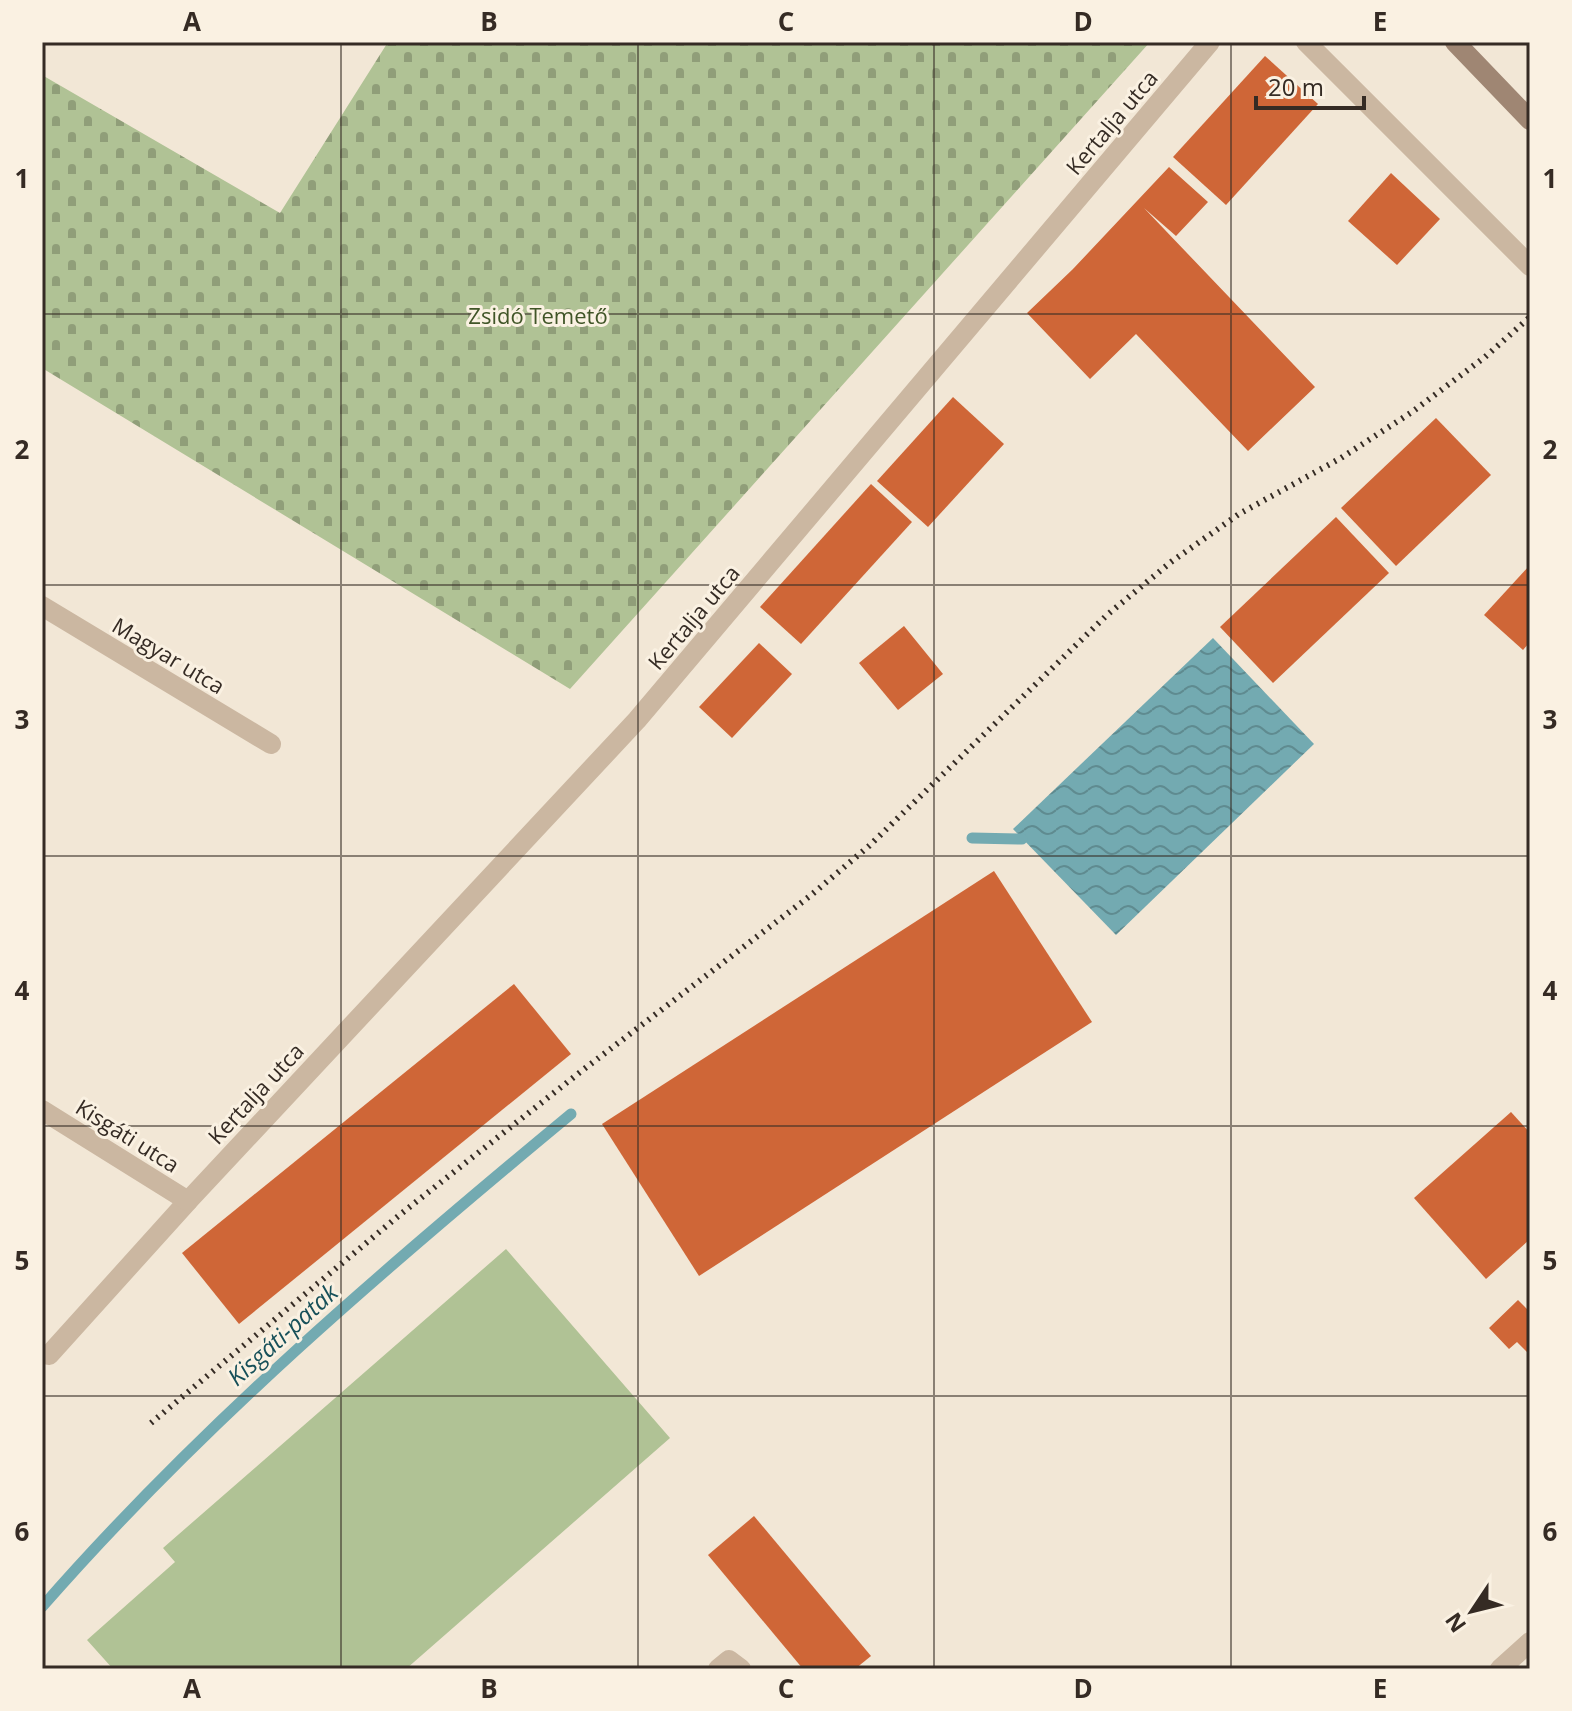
<svg xmlns="http://www.w3.org/2000/svg" width="1572" height="1711" viewBox="0 0 1572 1711" font-family="'Open Sans',sans-serif">
  <defs>
    <pattern id="cemetery-stones" width="16" height="16" patternUnits="userSpaceOnUse" patternTransform="scale(2)"><rect width="16" height="16" fill="#b0c295"/><path d="M2 7V4a2 2 0 0 1 4 0v3zM10 15v-3a2 2 0 0 1 4 0v3z" fill="#909e79"/></pattern>
    <pattern id="water-waves" width="16" height="10" patternUnits="userSpaceOnUse" patternTransform="scale(2)"><rect width="16" height="10" fill="#73aab1"/><path d="M0 5q4-4 8 0t8 0" fill="none" stroke="#5f8b90"/></pattern>
  </defs>
  <rect width="100%" height="100%" fill="#f2e7d6"/>
  <polygon fill="url(#cemetery-stones)" points="388,42 1150,42 570,689 42,368 42,75 280,213"/>
  <polygon fill="#b0c295" points="506,1249 670,1438 406,1669 113,1669 87,1640 175,1562 163,1548"/>
  <polygon fill="url(#water-waves)" points="1213,638 1314,744 1116,935 1013,829"/>
  <g fill="none" stroke-linecap="round" stroke-linejoin="round">
    <g stroke="#73aab1" stroke-width="11">
      <polyline points="972,838 1022,839"/>
      <path d="M42,1607C201,1425 385,1268 571,1114"/>
    </g>
  </g>
  <g fill="#cf6637">
    <polygon points="1265,56 1318,104 1226,205 1173,157"/>
    <polygon points="1169,167 1208,202 1176,236 1144,208 1315,387 1248,451 1136,334 1090,379 1027,313 1073,269"/>
    <polygon points="1391,173 1440,219 1397,265 1348,221"/>
    <polygon points="953,397 1004,444 928,527 877,481"/>
    <polygon points="1436,418 1491,475 1396,566 1341,508"/>
    <polygon points="871,484 912,522 801,644 760,607"/>
    <polygon points="1336,517 1389,573 1273,683 1220,627"/>
    <polygon points="1530,565 1530,642 1523,650 1484,615"/>
    <polygon points="904,626 943,674 898,710 859,663"/>
    <polygon points="759,643 792,674 732,738 699,707"/>
    <polygon points="994,871 1092,1022 699,1276 602,1124"/>
    <polygon points="514,984 571,1054 239,1324 182,1253"/>
    <polygon points="1511,1112 1530,1133 1530,1239 1486,1279 1414,1198"/>
    <polygon points="1518,1300 1530,1312 1530,1355 1517,1342 1509,1349 1489,1328"/>
    <polygon points="754,1516 871,1656 855,1669 803,1669 708,1555"/>
  </g>
  <g fill="none" stroke-linecap="round" stroke-linejoin="round">
    <g stroke="#cbb7a1" stroke-width="20">
      <polyline points="49,1355 188,1201"/>
      <polyline points="718,1669 729,1660 741,1669"/>
    </g>
    <g stroke="#cbb7a1" stroke-width="20">
      <polyline points="1306,42 1530,266"/>
      <polyline points="42,606 271,744"/>
      <polyline points="42,1110 188,1201 637,720 1210,42"/>
      <polyline points="1500,1669 1530,1642"/>
    </g>
    <polyline stroke="#9f8673" stroke-width="20" points="1455,42 1530,120"/>
    <polyline stroke="#352b24" stroke-width="6" stroke-dasharray="2 6" stroke-linecap="butt" points="151,1423 402,1213 579,1073 810,896 869,846 1107,615 1171,562 1239,514 1341,458 1412,412 1485,357 1530,317"/>
  </g>
  <path fill="none" stroke="#352b24" stroke-width="2" stroke-opacity="0.55" d="M341,42V1669M638,42V1669M934,42V1669M1231,42V1669M42,314H1530M42,585H1530M42,856H1530M42,1126H1530M42,1396H1530"/>
  <g text-anchor="middle" dominant-baseline="central" stroke-width="6" stroke-linejoin="round" paint-order="stroke">
    <g font-size="22" fill="#352b24" stroke="#faf1e2">
      <text transform="translate(1111 122) rotate(-50)">Kertalja utca</text>
      <text transform="translate(693 617) rotate(-50)">Kertalja utca</text>
      <text transform="translate(169 655) rotate(31)">Magyar utca</text>
      <text transform="translate(255 1093) rotate(-47)">Kertalja utca</text>
      <text transform="translate(128 1135) rotate(32)">Kisgáti utca</text>
    </g>
    <g font-size="22" fill="#405527" stroke="#faf1e2">
      <text x="538" y="315">Zsidó Temető</text>
    </g>
    <g font-size="24" font-style="italic" fill="#175059" stroke="#faf1e2">
      <text transform="translate(282 1334) rotate(-42)">Kisgáti-patak</text>
    </g>
  </g>
  <rect width="1572" height="1711" fill="none" stroke="#faf1e2" stroke-width="88"/>
  <g transform="translate(1472 1611) rotate(235)" stroke="#faf1e2" stroke-width="6" paint-order="stroke">
  <path d="M0-6L14 30L0 20L-14 30Z" fill="#352b24"/>
  <text y="-12" font-size="22" font-weight="bold" text-anchor="middle" fill="#352b24">N</text>
  </g>
  <path d="M1256 96v12h108v-12" fill="none" stroke="#352b24" stroke-width="4"/>
  <text x="1268" y="96" font-size="24" fill="#352b24" stroke="#faf1e2" stroke-width="6" paint-order="stroke">20 m</text>
  <rect x="44" y="44" width="1484" height="1623" fill="none" stroke="#352b24" stroke-width="3"/>
  <g font-size="26" text-anchor="middle" font-weight="bold" fill="#352b24">
    <text x="192" y="31">A</text>
    <text x="489" y="31">B</text>
    <text x="786" y="31">C</text>
    <text x="1083" y="31">D</text>
    <text x="1380" y="31">E</text>
    <text x="22" y="188">1</text>
    <text x="1550" y="188">1</text>
    <text x="22" y="459">2</text>
    <text x="1550" y="459">2</text>
    <text x="22" y="729">3</text>
    <text x="1550" y="729">3</text>
    <text x="22" y="1000">4</text>
    <text x="1550" y="1000">4</text>
    <text x="22" y="1270">5</text>
    <text x="1550" y="1270">5</text>
    <text x="22" y="1541">6</text>
    <text x="1550" y="1541">6</text>
    <text x="192" y="1698">A</text>
    <text x="489" y="1698">B</text>
    <text x="786" y="1698">C</text>
    <text x="1083" y="1698">D</text>
    <text x="1380" y="1698">E</text>
  </g>
</svg>
